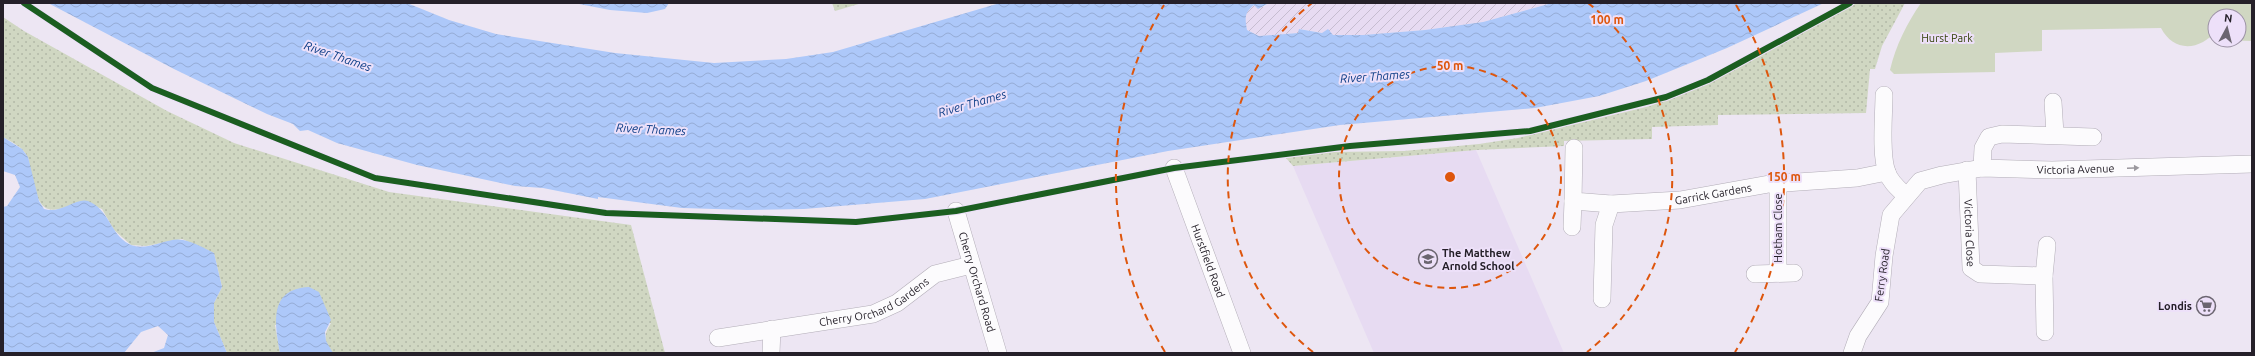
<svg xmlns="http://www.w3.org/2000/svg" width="2255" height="356" viewBox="0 0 2255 356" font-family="Ubuntu,sans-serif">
  <defs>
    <pattern id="industrial-furrows" width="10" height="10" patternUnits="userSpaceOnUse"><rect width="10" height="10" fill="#e7dbf2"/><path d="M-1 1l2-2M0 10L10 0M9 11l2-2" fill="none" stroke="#c6bcd0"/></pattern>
    <pattern id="grass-dots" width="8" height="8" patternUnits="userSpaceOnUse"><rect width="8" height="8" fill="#d0d7c2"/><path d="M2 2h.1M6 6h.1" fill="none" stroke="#b2b8a7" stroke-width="1.8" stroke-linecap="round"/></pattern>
    <pattern id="water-waves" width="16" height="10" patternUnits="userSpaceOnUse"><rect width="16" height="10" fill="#adc8f9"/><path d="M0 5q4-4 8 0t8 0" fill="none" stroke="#95acd5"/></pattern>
  </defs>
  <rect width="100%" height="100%" fill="#ede6f3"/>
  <polygon fill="#e7dbf2" points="1476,150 1564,353 1374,353 1293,166"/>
  <polygon fill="url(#industrial-furrows)" points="1269,3 1552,3 1483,22 1425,30 1363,35 1333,35 1300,29 1299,33 1259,36 1247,30 1245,17 1248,10 1254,4 1264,7"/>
  <g fill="url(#grass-dots)">
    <polygon points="832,3 862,3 835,11"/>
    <polygon points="1857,3 1905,3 1882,46 1875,69 1870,69 1866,113 1718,115 1718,125 1652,127 1652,139 1564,141 1564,146 1476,150 1293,166 1286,158 1334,152 1404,151 1479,144 1518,138 1650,106 1719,78"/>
    <path d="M3,17L24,31L167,111L234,143L389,192L631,225L665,353H333C324,342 323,335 331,323L275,325L280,353H227L214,322V303L222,287L214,253L182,239L146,246L131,245L114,230L102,209L81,201C42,219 40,209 30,172C29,167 30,161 27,156C23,147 11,142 3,137Z"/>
  </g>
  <path fill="#d0d7c2" d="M1921,3H2252V41L2220,40H2239V16H2215V34C2212,35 2207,40 2203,42C2186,51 2170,45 2161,28L2042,30V51L1995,53V72L1894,74L1890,70C1896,45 1907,23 1921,3Z"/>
  <g fill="url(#water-waves)">
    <path d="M48,3H407L449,20L496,34L615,53L714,63L786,59L833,52L1000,3H1269L1258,9L1254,5C1244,13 1245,18 1247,30L1259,36L1298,33L1299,29L1322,33L1328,29L1333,35H1363L1425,30L1483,22L1552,3H1824L1727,48L1646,81L1599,96L1535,108L1340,125L1168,151L925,199L804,209L747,210L682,208L598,197V199L543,188L515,186L417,165L337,143L308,130L300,131L293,124L267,114L174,69Z"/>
    <polygon points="574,3 669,3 665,9 647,13 610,10"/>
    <path d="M3,137L22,149L28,157L39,201L44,209C62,214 76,197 88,201C109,209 110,234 129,244C146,253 168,236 183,240C194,242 204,248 214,253L222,287L214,303V322L227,353H151L164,348L168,335L158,326L141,332L124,353H3V207L7,206L20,187L15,175L3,171Z"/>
    <path d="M309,287L319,292L331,320L325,332L326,341L333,353H280C275,324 268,289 309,287Z"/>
  </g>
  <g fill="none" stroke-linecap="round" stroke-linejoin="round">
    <g stroke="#b2adb7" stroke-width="18">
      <g id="street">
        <path d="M1884,95C1884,114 1880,155 1887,172C1890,182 1899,189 1906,196"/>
        <polyline points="2053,102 2055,134"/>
        <path id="s1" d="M1574,148L1573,201L1611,204L1680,200L1769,184L1857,178L1887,172"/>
        <path id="s2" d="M1174,168L1242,353"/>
        <polyline points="1982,168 1983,148 1989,137 2002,134 2093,137"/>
        <path id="s3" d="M1967,170L1971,268L1980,274L2044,276"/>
        <polyline points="1778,183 1778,273"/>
        <path id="s4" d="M956,211L998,353"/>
        <polyline points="1572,227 1573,201"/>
        <polyline points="1755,274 1794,273"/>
        <polyline points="1602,299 1604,225 1611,204"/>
        <polyline points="2045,332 2044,276 2047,245"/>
        <path id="s5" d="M718,338L873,314L897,303L935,274L971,265"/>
        <polyline points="771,353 772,329"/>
        <path id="s6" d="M1852,353L1858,336L1880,302L1884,256L1891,215L1920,181L1942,175L1982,168L2052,170L2252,164"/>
      </g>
    </g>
    <use href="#street" stroke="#fcfbfd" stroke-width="17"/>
    <g stroke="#ede0f9" stroke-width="8">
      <polyline id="cycleway" points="24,3 152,88 375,178 606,213 856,222 956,211 1174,168 1350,146 1530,131 1666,97 1708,80 1850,3"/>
    </g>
    <use href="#cycleway" stroke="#1b5e20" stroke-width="6"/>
  </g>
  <defs><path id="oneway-solid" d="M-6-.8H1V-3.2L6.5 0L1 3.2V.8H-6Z"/></defs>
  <use fill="#9b989e" href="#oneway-solid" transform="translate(2133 168) rotate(-2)"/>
  <g fill="none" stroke="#de560d" stroke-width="2" stroke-dasharray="7 5">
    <circle cx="1450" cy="177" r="111"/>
    <path d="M1313 352A222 222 0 0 1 1312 3M1588 3A222 222 0 0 1 1587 352"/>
    <path d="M1165 352A334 334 0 0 1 1164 5M1736 5A334 334 0 0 1 1735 352"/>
  </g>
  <defs>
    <g id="school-ring" transform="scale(1)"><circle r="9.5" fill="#ede0f9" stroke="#6b6570" stroke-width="1.5"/><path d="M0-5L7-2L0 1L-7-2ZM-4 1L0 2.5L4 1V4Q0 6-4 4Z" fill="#6b6570"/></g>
    <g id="supermarket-ring" transform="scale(1)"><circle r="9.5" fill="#ede0f9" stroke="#6b6570" stroke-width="1.5"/><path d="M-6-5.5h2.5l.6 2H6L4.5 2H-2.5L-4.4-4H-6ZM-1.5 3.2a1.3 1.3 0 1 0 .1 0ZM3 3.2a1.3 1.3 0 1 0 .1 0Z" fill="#6b6570"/></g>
  </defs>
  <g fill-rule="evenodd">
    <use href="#school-ring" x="1428" y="259"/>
    <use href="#supermarket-ring" x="2206" y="306"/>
  </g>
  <g text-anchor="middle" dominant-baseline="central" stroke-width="4" stroke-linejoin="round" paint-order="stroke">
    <g font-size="11" fill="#334209" stroke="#ede0f9">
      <text x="1947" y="38">Hurst Park</text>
    </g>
    <g font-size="11" fill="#252029" stroke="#ede0f9">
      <text stroke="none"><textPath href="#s6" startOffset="348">Victoria Avenue</textPath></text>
      <text stroke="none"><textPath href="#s1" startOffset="194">Garrick Gardens</textPath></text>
      <text transform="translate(1778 228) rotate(-90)">Hotham Close</text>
      <text stroke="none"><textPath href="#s3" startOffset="63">Victoria Close</textPath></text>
      <text stroke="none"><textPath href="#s2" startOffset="99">Hurstfield Road</textPath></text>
      <text transform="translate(1882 275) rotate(-82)">Ferry Road</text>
      <text stroke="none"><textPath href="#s4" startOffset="74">Cherry Orchard Road</textPath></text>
      <text stroke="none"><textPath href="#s5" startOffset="162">Cherry Orchard Gardens</textPath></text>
    </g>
    <g font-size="11" font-weight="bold" fill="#252029" stroke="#ede0f9" text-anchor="start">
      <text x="1442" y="253">The Matthew<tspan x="1442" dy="13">Arnold School</tspan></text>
      <text x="2192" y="306" text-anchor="end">Londis</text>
    </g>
    <g font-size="12" font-style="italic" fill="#0c3d86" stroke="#ede0f9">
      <text transform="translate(338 56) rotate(19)">River Thames</text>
      <text transform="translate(1375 76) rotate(-4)">River Thames</text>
      <text transform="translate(972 103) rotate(-16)">River Thames</text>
      <text transform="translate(651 129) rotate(3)">River Thames</text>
    </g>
  </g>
  <circle cx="1450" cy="177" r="6" fill="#de560d" stroke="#ede0f9" stroke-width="2"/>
  <g font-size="12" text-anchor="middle" font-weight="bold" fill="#de560d" stroke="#ede0f9" stroke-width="4" stroke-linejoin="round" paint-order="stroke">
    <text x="1607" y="24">100 m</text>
    <text x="1450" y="70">50 m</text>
    <text x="1784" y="181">150 m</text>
  </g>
  <rect width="2255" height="356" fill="none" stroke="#252029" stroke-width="8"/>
  <g transform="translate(2227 28) rotate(7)"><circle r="19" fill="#ede0f9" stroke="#9d93a6"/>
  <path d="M0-3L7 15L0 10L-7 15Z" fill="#6b6570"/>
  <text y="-6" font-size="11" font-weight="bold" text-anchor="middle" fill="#252029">N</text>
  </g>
</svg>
